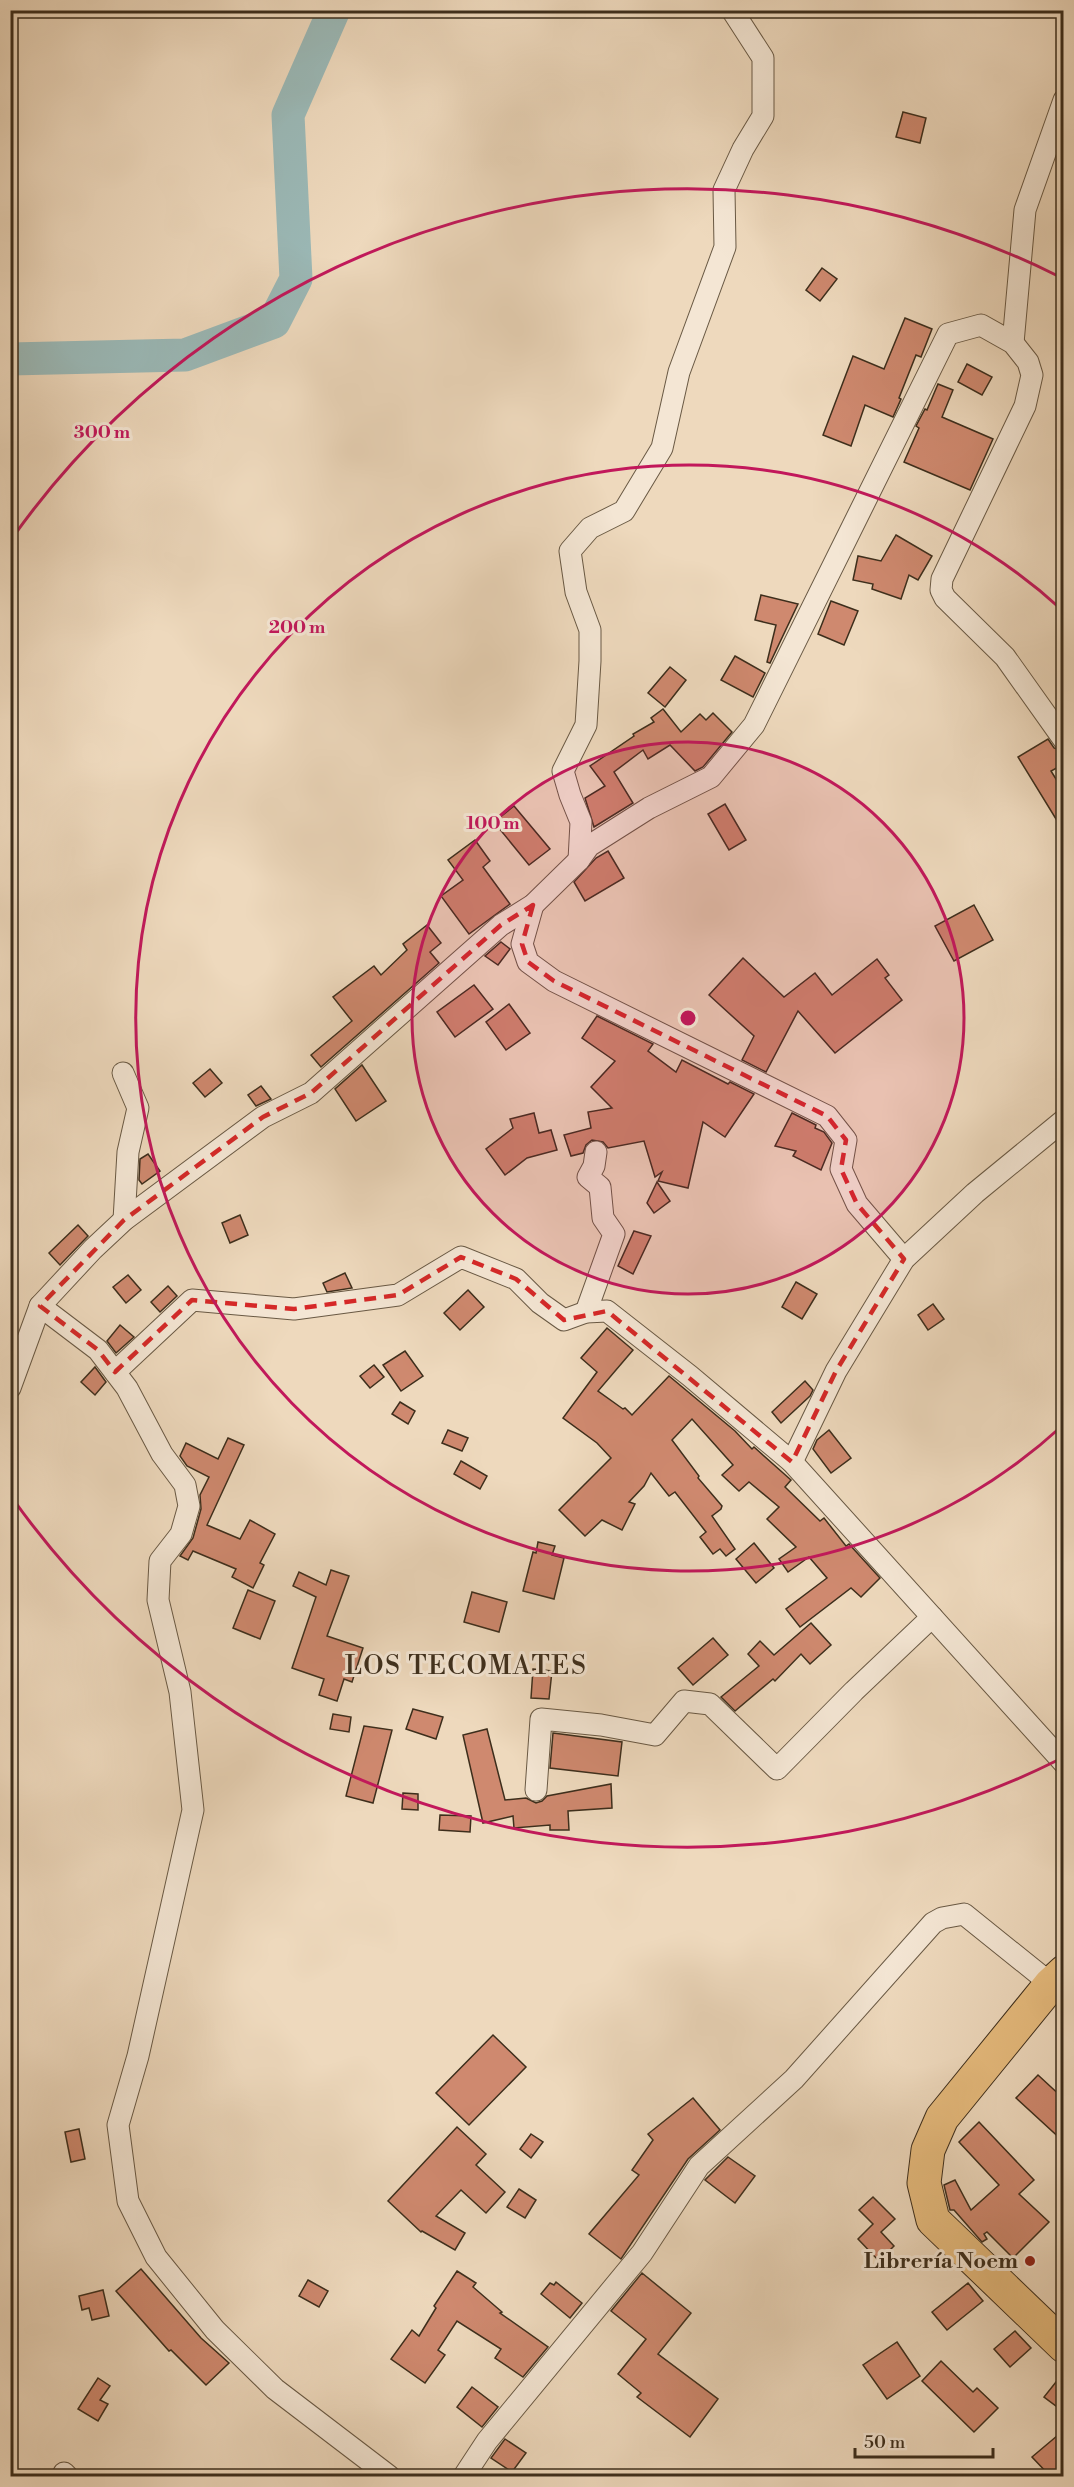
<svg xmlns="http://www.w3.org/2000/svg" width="1074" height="2487" viewBox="0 0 1074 2487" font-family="'Libre Bodoni',serif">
  <rect width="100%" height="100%" fill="#eed9bd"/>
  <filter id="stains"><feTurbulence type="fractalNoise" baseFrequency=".00333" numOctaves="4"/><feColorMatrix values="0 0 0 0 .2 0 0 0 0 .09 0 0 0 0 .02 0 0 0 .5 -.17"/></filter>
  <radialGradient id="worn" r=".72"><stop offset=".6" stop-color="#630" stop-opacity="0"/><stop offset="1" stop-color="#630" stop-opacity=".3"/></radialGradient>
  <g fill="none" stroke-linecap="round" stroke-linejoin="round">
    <polyline stroke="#9bb9b7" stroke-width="33" points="10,359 185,355 274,322 296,279 288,115 334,10"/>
  </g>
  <g fill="#cf896f" stroke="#3d2e1c" stroke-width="1.5">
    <polygon points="903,112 926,118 920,143 896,137"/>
    <polygon points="822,268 837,279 820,301 806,290"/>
    <polygon points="905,318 932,329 921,357 916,355 899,398 901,399 893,417 865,405 851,446 823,435 853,356 884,369"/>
    <polygon points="967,364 992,377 982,395 958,382"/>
    <polygon points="938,384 953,390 942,417 993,439 970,490 904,462 919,428 916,426 925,409 927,410"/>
    <polygon points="896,535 932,556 918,580 909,575 901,599 872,589 873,584 853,580 858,556 881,561"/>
    <polygon points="761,595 798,604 770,663 767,662 776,625 755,620"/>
    <polygon points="831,601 858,611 844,645 818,634"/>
    <polygon points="735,656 765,673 753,697 721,680"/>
    <polygon points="670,667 686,680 665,707 648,693"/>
    <polygon points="663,709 681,732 700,714 706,720 713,713 732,732 703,767 695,771 670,745 648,759 643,750 614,772 633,803 594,827 585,798 605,786 590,766 634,736 633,734 654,722 651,718"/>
    <polygon points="1048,739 1054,748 1064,752 1064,764 1051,771 1064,792 1064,832 1018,757"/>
    <polygon points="725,804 746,840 729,850 708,814"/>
    <polygon points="514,806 550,849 529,865 494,822"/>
    <polygon points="475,840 490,861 483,867 510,904 469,934 441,896 463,880 448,860"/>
    <polygon points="608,851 624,878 585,901 574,882 596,858"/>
    <polygon points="974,905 993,940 954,961 935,926"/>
    <polygon points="427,925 441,943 430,952 439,963 321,1067 311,1055 352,1021 333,997 374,966 381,975 407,950 403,944"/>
    <polygon points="501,942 510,949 498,965 485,956"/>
    <polygon points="743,958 784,997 815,973 832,995 877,959 889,975 885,978 902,1000 835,1053 798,1011 766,1072 742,1060 754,1036 709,995"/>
    <polygon points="474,985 493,1009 455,1037 437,1012"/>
    <polygon points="509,1004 530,1033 506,1050 486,1022"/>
    <polygon points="597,1016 653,1044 648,1051 676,1072 682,1060 728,1084 730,1082 754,1094 725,1137 703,1122 688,1188 658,1181 662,1172 655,1177 644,1141 608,1148 603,1142 592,1140 586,1145 583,1153 571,1156 564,1135 591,1128 588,1112 612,1108 591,1087 615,1061 582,1038"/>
    <polygon points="362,1065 386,1101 356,1121 335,1089"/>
    <polygon points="210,1069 222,1083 205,1097 193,1083"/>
    <polygon points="261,1086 271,1099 256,1106 248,1095"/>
    <polygon points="534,1113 539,1133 551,1130 557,1150 527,1158 505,1175 486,1149 513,1128 510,1119"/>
    <polygon points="792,1113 816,1125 815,1128 824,1132 832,1143 821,1170 793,1156 796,1151 775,1146"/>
    <polygon points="148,1154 160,1171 142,1184 139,1180 140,1159"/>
    <polygon points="657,1182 670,1201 654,1213 647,1203"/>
    <polygon points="240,1215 248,1235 230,1243 222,1223"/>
    <polygon points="78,1225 88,1236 60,1265 49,1253"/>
    <polygon points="634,1231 651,1236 633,1274 618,1266"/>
    <polygon points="345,1273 352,1288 327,1292 323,1283"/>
    <polygon points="128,1275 141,1290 126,1303 113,1287"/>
    <polygon points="796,1282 817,1294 802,1319 782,1307"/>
    <polygon points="168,1286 177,1296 160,1312 151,1302"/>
    <polygon points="468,1290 484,1307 460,1330 444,1313"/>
    <polygon points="933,1304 944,1319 928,1330 918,1315"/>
    <polygon points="120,1325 134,1337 116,1353 107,1341"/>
    <polygon points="607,1328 633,1350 598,1391 623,1409 625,1408 632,1415 669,1376 735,1431 752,1449 754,1447 791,1480 785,1487 820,1521 824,1518 846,1546 849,1544 880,1578 861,1597 851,1588 800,1627 786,1609 827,1578 809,1557 788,1572 779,1559 796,1547 767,1519 779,1507 749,1482 739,1491 722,1475 733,1465 692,1419 672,1440 699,1476 698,1478 722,1506 721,1509 712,1516 735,1549 726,1556 720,1549 713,1554 700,1537 706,1532 675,1492 669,1496 651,1473 644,1486 629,1502 635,1504 622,1530 602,1520 585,1536 559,1510 611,1458 597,1443 563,1418 597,1372 581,1358"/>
    <polygon points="405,1351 423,1376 401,1391 383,1365"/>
    <polygon points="374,1365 384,1377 370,1388 360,1376"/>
    <polygon points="95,1367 106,1382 95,1395 81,1382"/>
    <polygon points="805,1381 813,1390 810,1396 781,1423 772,1412"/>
    <polygon points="400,1402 415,1411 408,1424 392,1414"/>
    <polygon points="448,1430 468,1438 462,1451 442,1443"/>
    <polygon points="829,1430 851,1458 831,1473 813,1449 817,1440"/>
    <polygon points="228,1438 244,1445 207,1525 240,1539 250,1520 275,1534 260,1563 264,1565 253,1588 232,1577 236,1569 193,1551 188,1560 180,1556 193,1538 201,1509 200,1495 209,1477 187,1466 180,1456 186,1443 218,1459"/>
    <polygon points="461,1461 487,1476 480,1489 454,1474"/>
    <polygon points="538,1542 555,1546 552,1555 564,1558 554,1599 523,1591 533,1552 536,1553"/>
    <polygon points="754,1543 774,1568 756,1583 736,1559"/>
    <polygon points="331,1570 349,1576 327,1636 363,1648 352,1682 344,1679 337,1701 319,1695 324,1679 292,1668 316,1597 293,1586 299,1572 326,1585"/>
    <polygon points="248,1590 275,1601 260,1639 233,1628"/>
    <polygon points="472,1592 507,1602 499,1632 464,1622"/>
    <polygon points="811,1623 831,1645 810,1664 801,1654 775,1681 773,1679 735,1711 721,1697 759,1666 748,1654 760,1641 774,1655"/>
    <polygon points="713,1638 728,1655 693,1685 678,1668"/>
    <polygon points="533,1669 552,1671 549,1699 531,1698"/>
    <polygon points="413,1709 443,1717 436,1739 406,1729"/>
    <polygon points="333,1714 351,1717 349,1732 330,1729"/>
    <polygon points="364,1726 392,1730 373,1803 346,1796"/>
    <polygon points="487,1729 505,1800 526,1798 536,1803 542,1801 547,1796 611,1784 612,1808 568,1811 569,1830 550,1830 550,1825 514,1828 513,1816 483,1823 463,1735"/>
    <polygon points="553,1733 622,1742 618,1776 550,1768"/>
    <polygon points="403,1793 418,1794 418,1810 402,1809"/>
    <polygon points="440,1815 471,1816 470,1832 439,1830"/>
    <polygon points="493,2035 526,2067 469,2125 436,2093"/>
    <polygon points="1038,2075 1064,2099 1064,2142 1016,2098"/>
    <polygon points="693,2098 720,2130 688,2159 621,2259 589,2234 639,2175 632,2170 653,2140 648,2134"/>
    <polygon points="979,2122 1034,2180 1019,2194 1049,2222 1013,2258 987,2232 984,2234 987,2239 982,2242 954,2210 950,2210 944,2185 955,2180 971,2210 999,2185 959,2142"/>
    <polygon points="457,2127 486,2154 476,2165 505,2192 486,2213 461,2190 436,2216 465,2233 455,2250 422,2231 421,2232 388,2201"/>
    <polygon points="79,2129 85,2159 71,2162 65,2132"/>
    <polygon points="531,2134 543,2142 531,2158 520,2149"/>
    <polygon points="728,2157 755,2176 735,2203 705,2180"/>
    <polygon points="519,2189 536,2200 525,2218 507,2207"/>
    <polygon points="873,2197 895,2219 881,2232 894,2246 879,2261 858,2239 873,2224 859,2210"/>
    <polygon points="141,2269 201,2338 229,2363 206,2385 171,2350 169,2351 116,2291"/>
    <polygon points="457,2271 476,2283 473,2287 502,2312 500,2313 548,2347 523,2377 495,2358 501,2349 457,2321 438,2350 445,2355 425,2383 391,2359 412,2330 419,2336 436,2308 434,2306"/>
    <polygon points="642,2273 691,2313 658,2354 718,2399 690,2437 637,2397 641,2393 618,2374 646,2339 611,2311"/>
    <polygon points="308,2280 328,2291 319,2307 299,2296"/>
    <polygon points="556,2282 582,2303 570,2318 541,2294 550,2283 554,2285"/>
    <polygon points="968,2283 983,2301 947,2330 932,2312"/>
    <polygon points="103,2290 109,2316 92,2320 89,2308 82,2310 79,2296"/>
    <polygon points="1015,2331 1031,2348 1010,2367 994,2349"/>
    <polygon points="897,2342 920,2376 887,2399 863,2365"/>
    <polygon points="941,2361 973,2392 977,2388 998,2408 974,2432 922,2381"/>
    <polygon points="1064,2372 1064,2412 1044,2397"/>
    <polygon points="98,2378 110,2386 100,2400 108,2404 98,2421 78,2409"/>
    <polygon points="472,2387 498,2407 482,2427 457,2407"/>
    <polygon points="1064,2430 1064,2476 1050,2476 1032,2457"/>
    <polygon points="505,2439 526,2453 512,2472 491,2458"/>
  </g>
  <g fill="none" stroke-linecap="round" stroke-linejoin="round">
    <g stroke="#695944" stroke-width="23">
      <g id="street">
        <polyline points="1013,343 1025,210 1064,100"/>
        <polyline points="579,860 581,822 570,795 563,771 586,725 590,661 590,630 576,592 570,551 590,528 624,511 662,448 679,372 725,247 724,190 743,149 763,116 763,58 732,10"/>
        <polyline points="533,905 522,944 528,962 554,981 827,1116 846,1140 841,1169 857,1204 904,1259"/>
        <polyline points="123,1073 138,1108 128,1152 124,1220"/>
        <polyline points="40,1306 98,1350 127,1388 162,1454 185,1485 189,1506 181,1534 160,1561 158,1600 180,1692 193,1810 138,2056 118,2125 128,2201 156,2257 215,2330 275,2389 389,2476"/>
        <polyline points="586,1312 614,1234 603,1218 600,1187 588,1177 594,1166 596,1152"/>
        <polyline points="115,1372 192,1300 294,1309 398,1295 461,1257 516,1279 540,1303 564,1320 586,1312 607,1311 690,1376 792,1462 1064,1763"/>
        <polyline points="10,1388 40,1306 93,1249 124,1220 263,1117 311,1093 501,925 533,905 579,860 589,846 649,808 711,777 754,725 948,334 981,325 1013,343 1028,362 1032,375 1025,406 942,579 941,590 945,598 1005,657 1064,740"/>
        <polyline points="792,1462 836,1371 904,1259 975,1193 1064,1120"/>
        <polyline points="536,1790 541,1719 601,1725 655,1735 684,1701 710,1704 777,1769 854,1691 932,1617"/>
        <polyline points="64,2473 67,2476"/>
        <polyline points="464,2476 487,2441 642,2253 699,2166 794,2079 933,1923 942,1918 964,1914 1051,1984"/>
      </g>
    </g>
    <g stroke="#3d2e1c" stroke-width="35">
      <polyline id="primary" points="1064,1972 1051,1984 942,2118 928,2150 924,2183 933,2220 1064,2346"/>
    </g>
    <use href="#street" stroke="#f4e6d4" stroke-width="21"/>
    <use href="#primary" stroke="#e7bc7e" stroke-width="33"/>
  </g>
  <path fill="none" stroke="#d62828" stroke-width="4.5" stroke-dasharray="12 8" stroke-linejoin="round" d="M533,905L522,944L528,962L554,981L827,1116L846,1140L841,1169L857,1204L904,1259L836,1371L792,1462L607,1311L564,1320L516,1279L461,1257L398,1295L294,1309L192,1300L115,1372L98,1350L40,1306L124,1220L263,1117L311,1093L501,925Z"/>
  <circle cx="688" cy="1018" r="276" fill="#c2185b" fill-opacity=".12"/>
  <g fill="none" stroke="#c2185b" stroke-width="3">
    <circle cx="688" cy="1018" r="276"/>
    <path d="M1062 1426A553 553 0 1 1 1062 610"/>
    <path d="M1058 1760A829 829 0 0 1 13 1499M13 537A829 829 0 0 1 1058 276"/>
  </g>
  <circle fill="#8f2418" stroke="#f4e6d4" stroke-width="2" cx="1030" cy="2261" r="6"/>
  <g text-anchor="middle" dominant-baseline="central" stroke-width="6" stroke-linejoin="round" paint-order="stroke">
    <g font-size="22" font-weight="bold" fill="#3d2e1c" stroke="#f4e6d4" text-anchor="end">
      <text x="1018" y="2261">Librería Noem</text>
    </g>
    <g font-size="26" letter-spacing="1.5" fill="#3d2e1c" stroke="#f4e6d4">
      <text x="466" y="1666">LOS TECOMATES</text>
    </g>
  </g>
  <circle cx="688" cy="1018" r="9" fill="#c2185b" stroke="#f4e6d4" stroke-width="3"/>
  <g font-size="18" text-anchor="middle" font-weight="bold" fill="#c2185b" stroke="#f4e6d4" stroke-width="6" stroke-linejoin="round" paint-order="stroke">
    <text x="102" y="438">300 m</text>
    <text x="297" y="633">200 m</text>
    <text x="493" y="829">100 m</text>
  </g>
  <rect width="1074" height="2487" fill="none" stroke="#eed9bd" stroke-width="36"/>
  <rect x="12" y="12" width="1050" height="2463" fill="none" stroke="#3d2e1c" stroke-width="3"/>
  <rect x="18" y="18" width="1038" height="2451" fill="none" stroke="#3d2e1c" stroke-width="1.5"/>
  <path d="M855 2448v9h138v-9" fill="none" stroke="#3d2e1c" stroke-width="3"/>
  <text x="864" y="2448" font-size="18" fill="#3d2e1c" stroke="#f4e6d4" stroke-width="4.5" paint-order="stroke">50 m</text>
  <rect width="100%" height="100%" filter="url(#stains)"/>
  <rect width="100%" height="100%" fill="url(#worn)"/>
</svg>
